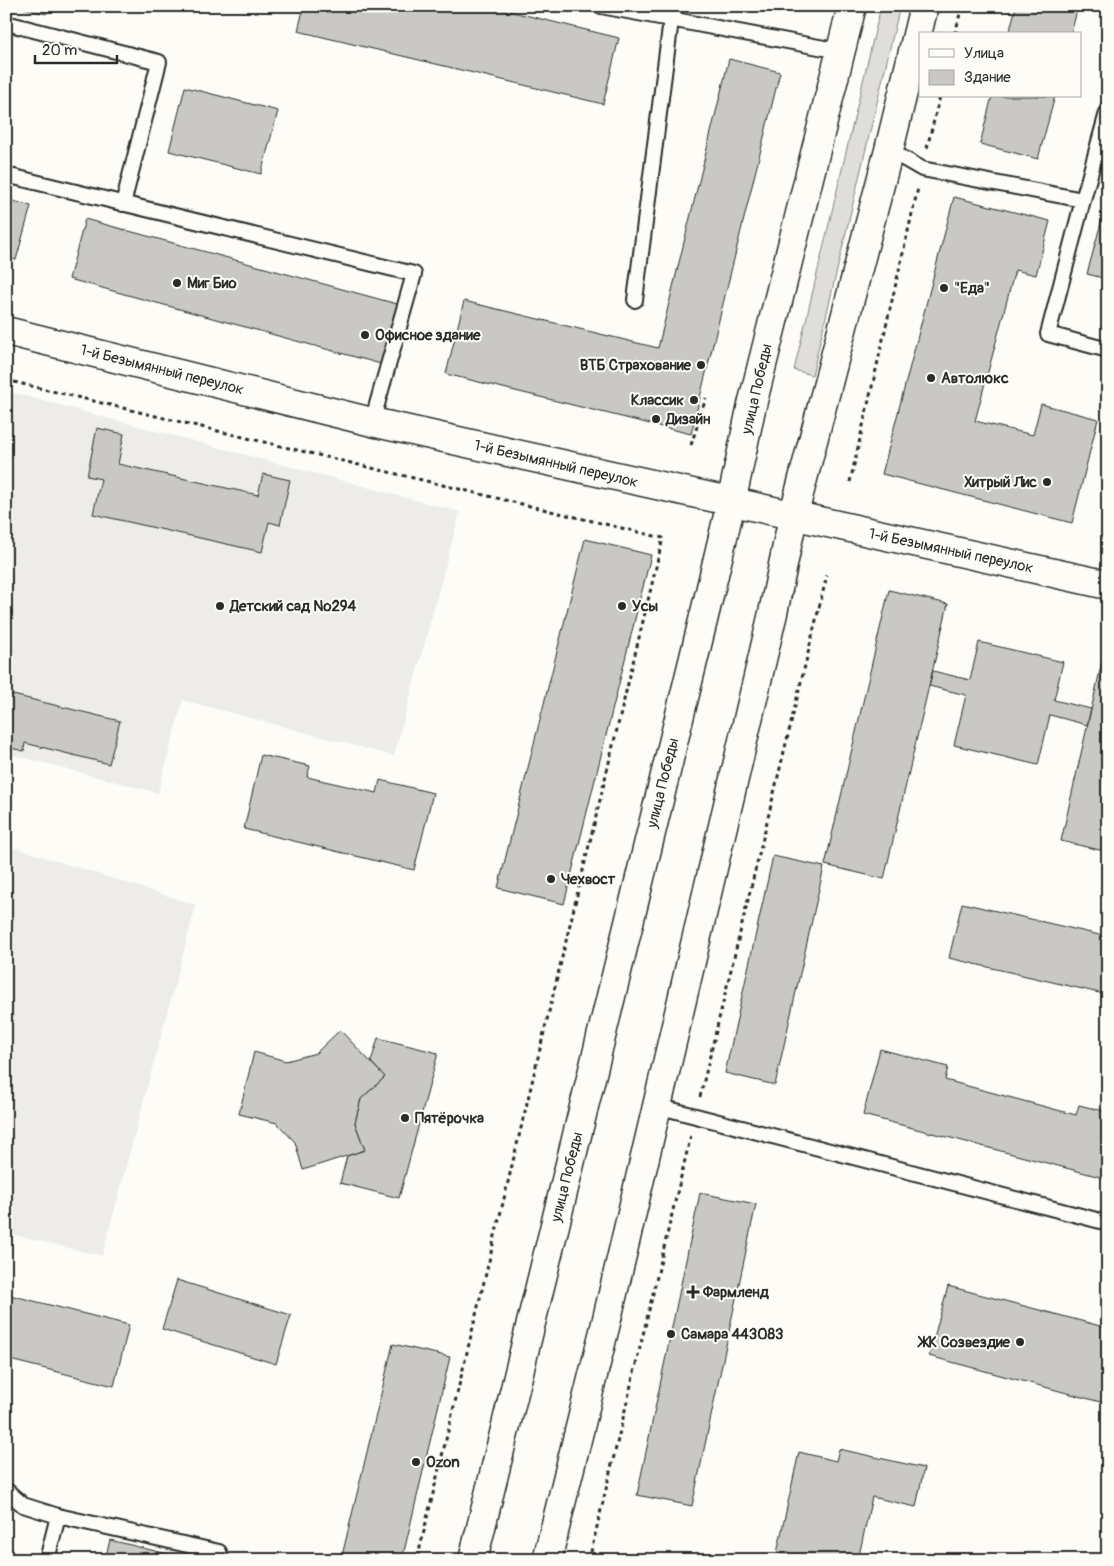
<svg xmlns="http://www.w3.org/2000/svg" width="1114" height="1566" viewBox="0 0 1114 1566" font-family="Pangolin,sans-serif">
  <rect width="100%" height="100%" fill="#fdfcf7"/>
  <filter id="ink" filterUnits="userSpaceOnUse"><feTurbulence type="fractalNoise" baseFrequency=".02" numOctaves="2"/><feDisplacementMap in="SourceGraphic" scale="10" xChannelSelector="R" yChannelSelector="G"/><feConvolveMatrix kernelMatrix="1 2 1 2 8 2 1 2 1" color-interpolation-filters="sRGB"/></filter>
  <g filter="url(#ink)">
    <g fill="#edece8">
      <polygon points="10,392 460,512 394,756 183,700 158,793 6,753 6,405"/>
      <polygon points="6,845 196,905 102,1256 6,1233"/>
    </g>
    <polygon fill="#dfdeda" stroke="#858482" points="881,6 900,6 812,375 794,370"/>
    <g fill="#c9c8c4" stroke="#2b2b2b">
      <polygon points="15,6 48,6 46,14"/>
      <polygon points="304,6 488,6 619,38 603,104 298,31"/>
      <polygon points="1016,6 1078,6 1071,34 1009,34"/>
      <polygon points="729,59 780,72 691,434 446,374 464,301 658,348"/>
      <polygon points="185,87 278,111 261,174 169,151"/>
      <polygon points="992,96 1055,96 1038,159 980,144"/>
      <polygon points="954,197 1050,221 1036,275 1015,270 975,421 1033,435 1041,404 1098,419 1072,523 882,474"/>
      <polygon points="1108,197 1108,261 1103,278 1087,274"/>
      <polygon points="6,199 31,206 16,260 6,257"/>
      <polygon points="85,219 397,304 381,364 69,279"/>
      <polygon points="97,428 124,434 118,464 258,495 263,474 290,480 280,525 269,522 262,552 93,514 101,479 87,476"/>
      <polygon points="585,539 651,555 564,904 498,888"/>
      <polygon points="889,590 948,604 884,879 825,865"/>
      <polygon points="1107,640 1108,640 1108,852 1061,841"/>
      <polygon points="979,642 1063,662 1054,700 1091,709 1087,725 1050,715 1038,765 954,745 966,695 929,686 933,671 970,680"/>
      <polygon points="9,694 120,721 109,764 25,743 24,751 6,747 6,703"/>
      <polygon points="261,755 310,766 307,777 377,793 380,780 433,793 414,870 244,829"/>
      <polygon points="773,856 824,867 775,1085 725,1073"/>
      <polygon points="962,903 1108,937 1108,995 949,958"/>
      <polygon points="340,1030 385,1077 361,1099 355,1123 365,1150 303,1170 295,1142 277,1123 239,1114 254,1052 286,1061 316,1053"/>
      <polygon points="378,1038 438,1053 399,1198 340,1183 347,1156 365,1150 355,1123 361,1099 385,1077 371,1062"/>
      <polygon points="880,1049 948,1067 945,1080 1076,1115 1079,1105 1108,1112 1108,1179 863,1115"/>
      <polygon points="700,1193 756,1204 692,1506 637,1495"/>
      <polygon points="177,1280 291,1315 276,1364 162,1329"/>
      <polygon points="948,1286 1108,1328 1108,1404 929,1356"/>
      <polygon points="6,1294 129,1325 114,1386 6,1359"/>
      <polygon points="393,1344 450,1357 402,1560 341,1560"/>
      <polygon points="839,1449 924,1468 916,1507 872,1497 858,1560 806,1560 777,1553 799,1452 836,1461"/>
      <polygon points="110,1540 184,1558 183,1560 105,1560"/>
    </g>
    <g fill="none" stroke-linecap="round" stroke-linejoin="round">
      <g stroke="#2b2b2b" stroke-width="18">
        <g id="lane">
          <polyline points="601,6 840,51"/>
          <polyline points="6,23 159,62 123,204"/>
          <polyline points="889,150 922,169 1083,200 1048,334 1108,350"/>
          <polyline points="6,175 414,274 372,422"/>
          <polyline points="1083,200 1108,109"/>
          <polyline points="635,300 671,20 676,6"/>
          <polyline points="657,1106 1108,1223"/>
          <polyline points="6,1490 23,1505 58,1516 219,1552 222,1560"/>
          <polyline points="47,1560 58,1516"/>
        </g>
      </g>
      <g stroke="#2b2b2b" stroke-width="31">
        <polyline id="street" points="6,331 372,422 1108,585"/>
      </g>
      <g stroke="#2b2b2b" stroke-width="31">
        <g id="primary">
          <polyline points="473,1560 708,600 731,503 751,409 852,6"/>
          <polyline points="547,1560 606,1323 773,613 793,517 889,150 924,6"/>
        </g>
      </g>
      <g stroke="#2b2b2b" stroke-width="3" stroke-dasharray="4 4" stroke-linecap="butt">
        <polyline points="955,34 962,6"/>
        <polyline points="927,148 940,96"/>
        <polyline points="6,380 663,538 417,1560"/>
        <polyline points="691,445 706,398"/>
        <polyline points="850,482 918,188"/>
        <polyline points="700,1097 827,575"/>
        <polyline points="589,1560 691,1135"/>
      </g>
      <use href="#lane" stroke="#fdfcf7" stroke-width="14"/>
      <use href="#street" stroke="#fdfcf7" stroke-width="28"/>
      <use href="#primary" stroke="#fdfcf7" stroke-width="28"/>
    </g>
  </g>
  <g fill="#2b2b2b" stroke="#fdfcf7" stroke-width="2">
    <circle cx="177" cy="283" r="5"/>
    <circle cx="944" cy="288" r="5"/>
    <circle cx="365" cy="335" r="5"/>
    <circle cx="701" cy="365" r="5"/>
    <circle cx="931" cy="378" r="5"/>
    <circle cx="694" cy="400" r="5"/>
    <circle cx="656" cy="419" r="5"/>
    <circle cx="1047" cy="482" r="5"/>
    <circle cx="220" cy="606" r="5"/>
    <circle cx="622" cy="606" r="5"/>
    <circle cx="551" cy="879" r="5"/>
    <circle cx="405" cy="1118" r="5"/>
    <path d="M690.5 1284.5h5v5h5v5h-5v5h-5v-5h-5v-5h5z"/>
    <circle cx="671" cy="1334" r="5"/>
    <circle cx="1020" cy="1342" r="5"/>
    <circle cx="416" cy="1462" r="5"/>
  </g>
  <g text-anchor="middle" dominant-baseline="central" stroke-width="4" stroke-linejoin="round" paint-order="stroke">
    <g font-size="15" font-weight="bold" fill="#2b2b2b" stroke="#fdfcf7" text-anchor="start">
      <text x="187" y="283">Миг Био</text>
      <text x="954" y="288">"Еда"</text>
      <text x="375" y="335">Офисное здание</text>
      <text x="691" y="365" text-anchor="end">ВТБ Страхование</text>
      <text x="941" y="378">Автолюкс</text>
      <text x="684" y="400" text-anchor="end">Классик</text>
      <text x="666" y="419">Дизайн</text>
      <text x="1037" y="482" text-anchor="end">Хитрый Лис</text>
      <text x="230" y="606">Детский сад №294</text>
      <text x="632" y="606">Усы</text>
      <text x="561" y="879">Чехвост</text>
      <text x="415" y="1118">Пятёрочка</text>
      <text x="703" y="1292">Фармленд</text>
      <text x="681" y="1334">Самара 443083</text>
      <text x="1010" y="1342" text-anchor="end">ЖК Созвездие</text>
      <text x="426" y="1462">Ozon</text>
    </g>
    <g font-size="15" fill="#2b2b2b" stroke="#fdfcf7">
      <text transform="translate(162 370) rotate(14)">1-й Безымянный переулок</text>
      <text transform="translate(757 389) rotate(-77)">улица Победы</text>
      <text transform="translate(556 464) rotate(13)">1-й Безымянный переулок</text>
      <text transform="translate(951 551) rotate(12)">1-й Безымянный переулок</text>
      <text transform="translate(663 783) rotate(-76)">улица Победы</text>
      <text transform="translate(567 1177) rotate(-76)">улица Победы</text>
    </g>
  </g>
  <rect width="1114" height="1566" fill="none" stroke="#fdfcf7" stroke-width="25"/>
  <rect x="12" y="12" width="1089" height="1541" fill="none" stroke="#2b2b2b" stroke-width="2" filter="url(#ink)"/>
  <rect x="919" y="32" width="162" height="65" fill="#fdfcf7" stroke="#a9a8a5"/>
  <rect x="929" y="49" width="25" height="8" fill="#fdfcf7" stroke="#a9a8a5"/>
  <text x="964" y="58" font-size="15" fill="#2b2b2b">Улица</text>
  <rect x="929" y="70" width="25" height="15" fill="#c9c8c4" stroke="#a9a8a5"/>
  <text x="964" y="82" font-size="15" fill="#2b2b2b">Здание</text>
  <path d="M35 55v8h82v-8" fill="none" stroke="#2b2b2b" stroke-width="2.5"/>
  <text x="42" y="55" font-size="15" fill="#2b2b2b" stroke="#fdfcf7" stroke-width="4" paint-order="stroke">20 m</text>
</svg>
